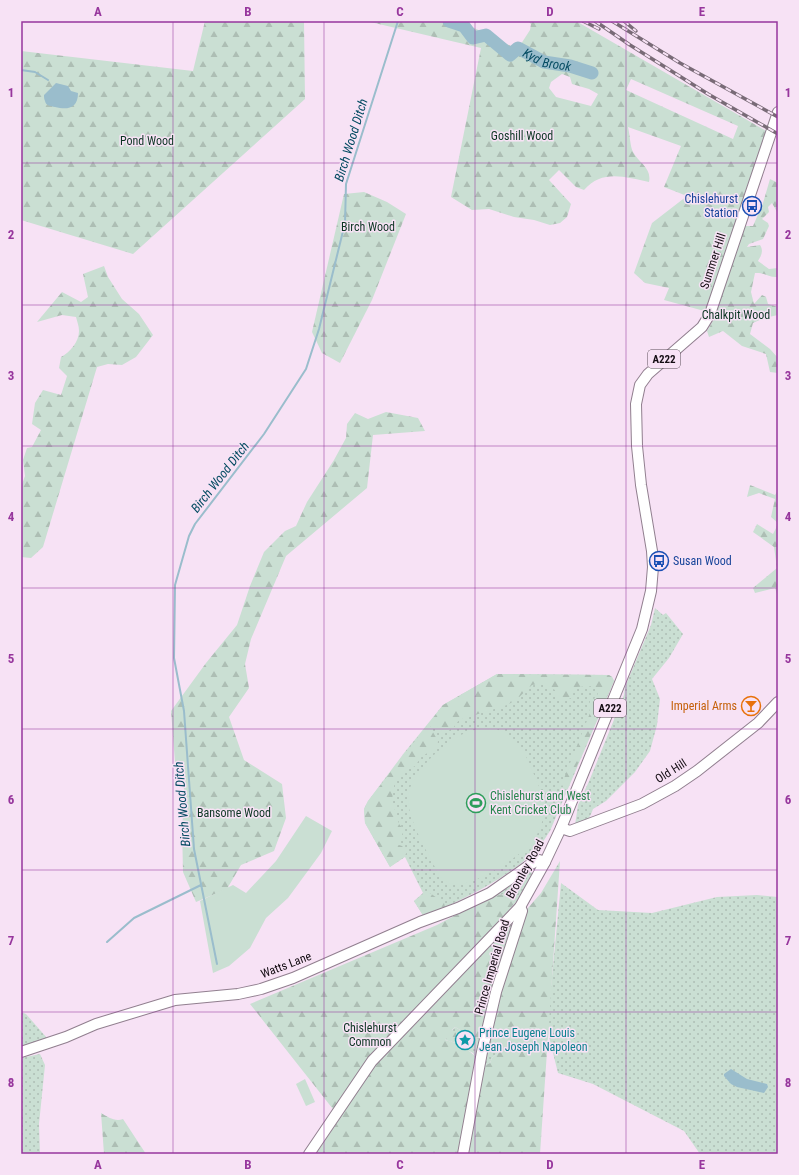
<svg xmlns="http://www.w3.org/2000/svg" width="799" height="1175" viewBox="0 0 799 1175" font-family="'Roboto Condensed',sans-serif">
  <defs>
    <pattern id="grass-dots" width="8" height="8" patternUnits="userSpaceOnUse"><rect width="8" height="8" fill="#cadfd3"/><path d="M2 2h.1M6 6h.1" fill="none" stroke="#adbeb4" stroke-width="1.8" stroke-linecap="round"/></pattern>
    <pattern id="forest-firs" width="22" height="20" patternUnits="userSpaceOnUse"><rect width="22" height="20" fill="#cadfd3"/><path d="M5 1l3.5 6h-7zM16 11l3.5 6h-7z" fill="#adbeb4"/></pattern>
  </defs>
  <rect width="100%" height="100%" fill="#f7e2f5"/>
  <g fill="url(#grass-dots)">
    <path d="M655,608L663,615L666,613L683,634L669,658L652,679L660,699L657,725L650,751L635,772L606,801L593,809C589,821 586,821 575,825L578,805L590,779L624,695L625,687L651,625Z"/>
    <path d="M497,674L609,675L612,677L614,681L550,831C545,838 540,848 533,853C502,882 462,899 424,917L414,901L423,893L405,857L390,867L365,823L364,809L368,801L404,753L443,705Z"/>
    <path d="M532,870C533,882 518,900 510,909L513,905L510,897L503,894L490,897L529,871Z"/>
    <polygon points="561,883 598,910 652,913 717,897 757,895 778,897 778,1154 700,1154 684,1131 593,1084 558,1073 547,1029"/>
    <polygon points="21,1012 26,1014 47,1038 21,1047"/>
    <polygon points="455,1027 469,1035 492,1039 494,1045 499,1047 499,1052 492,1058 490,1063 486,1065 478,1062 473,1053 469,1051 467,1046 445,1040"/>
    <polygon points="40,1054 45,1065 39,1124 40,1154 21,1154 21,1058"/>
  </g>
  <g fill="url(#forest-firs)" fill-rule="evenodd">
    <polygon points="205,21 304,21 305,99 133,254 21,220 21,51 193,71"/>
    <path d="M366,21H460L513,47H519L530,30L531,24L528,21H576L768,132L708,312L664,300L669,288L645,283L634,273L652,223L687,196L664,187L681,146L628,127C630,135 630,146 633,152C639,163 652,168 649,182C625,177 602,169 584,190L576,187L559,170L549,180L571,204L567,217L560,223L550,225L534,220L514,217L489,209L472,210L451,197L481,48ZM562,74L570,77L572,84L589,89L598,94L591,106L556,97L549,88L551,82ZM631,79L738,126L733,139L626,90Z"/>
    <path d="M770,179L778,183V219L777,212L772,203L768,207L769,212L762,219L768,223L769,226L763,239L749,244L747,247L760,245C764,251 761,256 758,261L769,269L778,268V277C769,278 764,272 755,273L751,292L754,304L762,295L766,297L768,304L778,307V315L764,318L753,323L750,334L770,349L778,358V373L770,372L766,354L742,346L723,331L709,337L707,331L714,319L730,261L743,226H753L763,203Z"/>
    <polygon points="364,192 387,202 406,214 372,300 340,363 322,353 312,332 344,194"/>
    <path d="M104,266L108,277L122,299L139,314L153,335L136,357L122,365L108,364L97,367L43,547L31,558L21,557V487L25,476L23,460L27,448L32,447L41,430L32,424L35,403L43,390L61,395L67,376L59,368L61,357C70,352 79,342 79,331C79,326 77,321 76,317L62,315L37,322L62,292L81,302L88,297L83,274Z"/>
    <polygon points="386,412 418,418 425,431 373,435 367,488 286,556 251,639 245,664 249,688 229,717 244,760 282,784 286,818 274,851 241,865 227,889 196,902 183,872 182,827 185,792 175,762 171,711 206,663 237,625 250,586 264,552 285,531 296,526 307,502 334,460 346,438 347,424 355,413 368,419"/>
    <polygon points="750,485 775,495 778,490 778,523 771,517 775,499 759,493 747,497"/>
    <polygon points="757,524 773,534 778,524 778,597 775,588 755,593 753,588 777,568 774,547 753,532"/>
    <polygon points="497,674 609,675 612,677 614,681 569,784 561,786 590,713 589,708 590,701 594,699 598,694 594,686 576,687 571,698 563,701 558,698 555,690 542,683 532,685 516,700 507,705 459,720 453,728 445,733 438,729 436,724 430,727 438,741 437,748 422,756 415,766 401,773 395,780 392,800 399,824 404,830 399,842 396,844 402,846 407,852 404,857 390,867 365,823 364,809 368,801 443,705"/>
    <path d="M560,861L540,1154H316L340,1118L250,1004L437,925L490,897L503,894L510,897L514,900L513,905L485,941L495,936L510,925H513L541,893ZM455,1027L469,1035L473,1039H476L482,1037L492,1039L494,1045L499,1047V1052L492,1058L490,1063L486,1065L469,1051L467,1046L445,1040L447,1038L454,1039L456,1036V1033L452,1030Z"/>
    <polygon points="430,893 444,903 445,907 424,917 414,901 423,894"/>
    <path d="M101,1113C108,1117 115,1122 123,1119L146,1154H104Z"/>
  </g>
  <g fill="#cadfd3">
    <path d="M493,728C516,735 523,748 532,770C537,782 545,797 544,811C543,824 537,839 526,848C515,859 475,884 460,884C451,885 445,882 439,875C429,855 414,831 409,808C409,804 408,798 409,793C411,773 445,742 463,734C473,729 482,728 493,728Z"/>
    <polygon points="306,816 332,831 321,853 288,898 266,918 250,948 229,966 213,973 200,901 233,885 246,893 276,861"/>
    <polygon points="305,1079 315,1102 306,1106 296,1084"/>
  </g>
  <g fill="#9abdcc">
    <path d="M56,83L68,86L71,91L78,93C78,109 67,110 55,107C51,106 46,106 45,101C44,99 44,97 44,95Z"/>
    <polygon points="731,1069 747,1079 767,1084 768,1087 764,1093 737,1087 731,1084 724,1076 724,1074"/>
  </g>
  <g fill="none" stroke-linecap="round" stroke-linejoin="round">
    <g stroke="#9abdcc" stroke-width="2">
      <polyline points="21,70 35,72 48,80"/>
      <polyline points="107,942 134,918 201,885"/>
      <polyline points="217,964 194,849 184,711 174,658 175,585 189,536 195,524 264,434 306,369 319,329 345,223 346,184 398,21"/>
    </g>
    <path stroke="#9abdcc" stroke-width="13" id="s1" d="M449,21L464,26L473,38L486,35L510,55L518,48L544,62L570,66L592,73"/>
    <g stroke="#917f8f" stroke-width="12">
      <g id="major">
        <polyline points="561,828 570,831 642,804 675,786 697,771 758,723 778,702"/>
        <polyline points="21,1052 66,1037 96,1024 175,1000 238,994 261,989 293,978 420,922 458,908 490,893 531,864 539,860 545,862"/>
        <polyline points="309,1154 372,1061 520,907 545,862 561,828 633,651 642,629 651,591 653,567 652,551 641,485 637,446 636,404 640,385 648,374 702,327 710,314 778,112"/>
        <polyline points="463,1154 482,1052 496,992 522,911 520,907"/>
      </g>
    </g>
    <use href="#major" stroke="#fff" stroke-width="10"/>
    <g stroke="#796b77" stroke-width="3.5">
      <g id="rail">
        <polyline points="583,21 599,29"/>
        <polyline points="595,21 630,45 708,94 778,134"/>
        <polyline points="612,21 680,63 778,117"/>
        <polyline points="624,21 636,31"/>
      </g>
    </g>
    <use href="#rail" stroke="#f7e2f5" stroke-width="2" stroke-dasharray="6" stroke-linecap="butt"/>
  </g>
  <path fill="none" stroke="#97369d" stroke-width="1" stroke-opacity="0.55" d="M173,21V1154M324,21V1154M475,21V1154M626,21V1154M21,163H778M21,305H778M21,446H778M21,588H778M21,729H778M21,870H778M21,1012H778"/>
  <defs>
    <g id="bus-ring" transform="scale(1)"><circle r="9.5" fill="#f7e2f5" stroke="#1a4fb4" stroke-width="1.5"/><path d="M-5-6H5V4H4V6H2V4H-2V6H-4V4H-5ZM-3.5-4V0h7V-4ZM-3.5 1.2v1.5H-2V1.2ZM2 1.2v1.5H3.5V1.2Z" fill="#1a4fb4"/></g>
    <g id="bar-ring" transform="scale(1)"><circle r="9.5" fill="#f7e2f5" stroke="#e8710a" stroke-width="1.5"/><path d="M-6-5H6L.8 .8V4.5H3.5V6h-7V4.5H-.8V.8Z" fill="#e8710a"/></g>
    <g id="stadium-ring" transform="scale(1)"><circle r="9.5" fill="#f7e2f5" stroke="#2e9e5b" stroke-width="1.5"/><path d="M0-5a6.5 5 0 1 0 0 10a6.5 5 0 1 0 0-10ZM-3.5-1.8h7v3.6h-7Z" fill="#2e9e5b"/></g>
    <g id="sight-ring" transform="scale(1)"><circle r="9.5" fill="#f7e2f5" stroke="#0f9aa8" stroke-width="1.5"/><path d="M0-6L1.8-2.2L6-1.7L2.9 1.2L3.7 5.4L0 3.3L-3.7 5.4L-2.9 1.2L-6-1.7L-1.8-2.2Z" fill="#0f9aa8"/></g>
  </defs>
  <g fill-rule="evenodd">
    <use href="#bus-ring" x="752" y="206"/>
    <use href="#bus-ring" x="659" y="561"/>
    <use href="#bar-ring" x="751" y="706"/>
    <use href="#stadium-ring" x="476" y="803"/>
    <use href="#sight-ring" x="465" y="1040"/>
  </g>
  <g text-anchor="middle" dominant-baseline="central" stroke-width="3" stroke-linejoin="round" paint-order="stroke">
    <g fill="#f7e2f5" stroke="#584d57" stroke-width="1">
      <rect x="648" y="350" width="32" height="18" rx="3"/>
      <rect x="594" y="699" width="32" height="18" rx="3"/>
    </g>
    <g font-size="11" font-weight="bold" fill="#140d13">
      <text x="664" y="359">A222</text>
      <text x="610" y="708">A222</text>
    </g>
    <g font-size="12" fill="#0b3522" stroke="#f7e2f5">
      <text x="522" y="136">Goshill Wood</text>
      <text x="147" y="141">Pond Wood</text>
      <text x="368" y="227">Birch Wood</text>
      <text x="736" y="315">Chalkpit Wood</text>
      <text x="234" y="813">Bansome Wood</text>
      <text x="370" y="1028">Chislehurst<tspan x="370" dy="14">Common</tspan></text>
    </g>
    <g font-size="12" fill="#164399" stroke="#f7e2f5" text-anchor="end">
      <text x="738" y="199">Chislehurst<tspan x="738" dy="14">Station</tspan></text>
      <text x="673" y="561" text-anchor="start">Susan Wood</text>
    </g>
    <g font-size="12" fill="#140d13" stroke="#f7e2f5">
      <text transform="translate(713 261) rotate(-72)">Summer Hill</text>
      <text transform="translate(671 771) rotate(-32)">Old Hill</text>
      <text transform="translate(525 869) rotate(-61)">Bromley Road</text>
      <text transform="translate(286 965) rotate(-21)">Watts Lane</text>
      <text transform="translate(492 967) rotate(-74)">Prince Imperial Road</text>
    </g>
    <g font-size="12" fill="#c56008" stroke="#f7e2f5" text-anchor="end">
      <text x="737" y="706">Imperial Arms</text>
    </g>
    <g font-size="12" fill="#27864d" stroke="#f7e2f5" text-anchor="start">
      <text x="490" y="796">Chislehurst and West<tspan x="490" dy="14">Kent Cricket Club</tspan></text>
    </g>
    <g font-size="12" fill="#0d838f" stroke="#f7e2f5" text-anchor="start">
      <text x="479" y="1033">Prince Eugene Louis<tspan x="479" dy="14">Jean Joseph Napoleon</tspan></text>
    </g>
    <g font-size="13" font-style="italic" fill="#044b62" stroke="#f7e2f5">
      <text stroke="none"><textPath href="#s1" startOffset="118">Kyd Brook</textPath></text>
      <text transform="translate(351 140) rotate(-73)">Birch Wood Ditch</text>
      <text transform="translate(220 477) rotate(-52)">Birch Wood Ditch</text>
      <text transform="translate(182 804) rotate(-95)">Birch Wood Ditch</text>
    </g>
  </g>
  <rect width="799" height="1175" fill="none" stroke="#f7e2f5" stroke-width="44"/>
  <rect x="22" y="22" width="755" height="1131" fill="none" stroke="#97369d" stroke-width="1.5"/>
  <g font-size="13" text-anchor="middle" font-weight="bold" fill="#97369d">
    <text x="98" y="16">A</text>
    <text x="248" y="16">B</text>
    <text x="400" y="16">C</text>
    <text x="550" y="16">D</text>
    <text x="702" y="16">E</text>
    <text x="11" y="97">1</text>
    <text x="788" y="97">1</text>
    <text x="11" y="239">2</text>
    <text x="788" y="239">2</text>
    <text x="11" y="380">3</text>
    <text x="788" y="380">3</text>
    <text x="11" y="521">4</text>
    <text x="788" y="521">4</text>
    <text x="11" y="663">5</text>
    <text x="788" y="663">5</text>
    <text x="11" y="804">6</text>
    <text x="788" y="804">6</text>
    <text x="11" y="945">7</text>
    <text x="788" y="945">7</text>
    <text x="11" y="1087">8</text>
    <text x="788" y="1087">8</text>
    <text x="98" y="1169">A</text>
    <text x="248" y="1169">B</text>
    <text x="400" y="1169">C</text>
    <text x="550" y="1169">D</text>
    <text x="702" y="1169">E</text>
  </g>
</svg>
